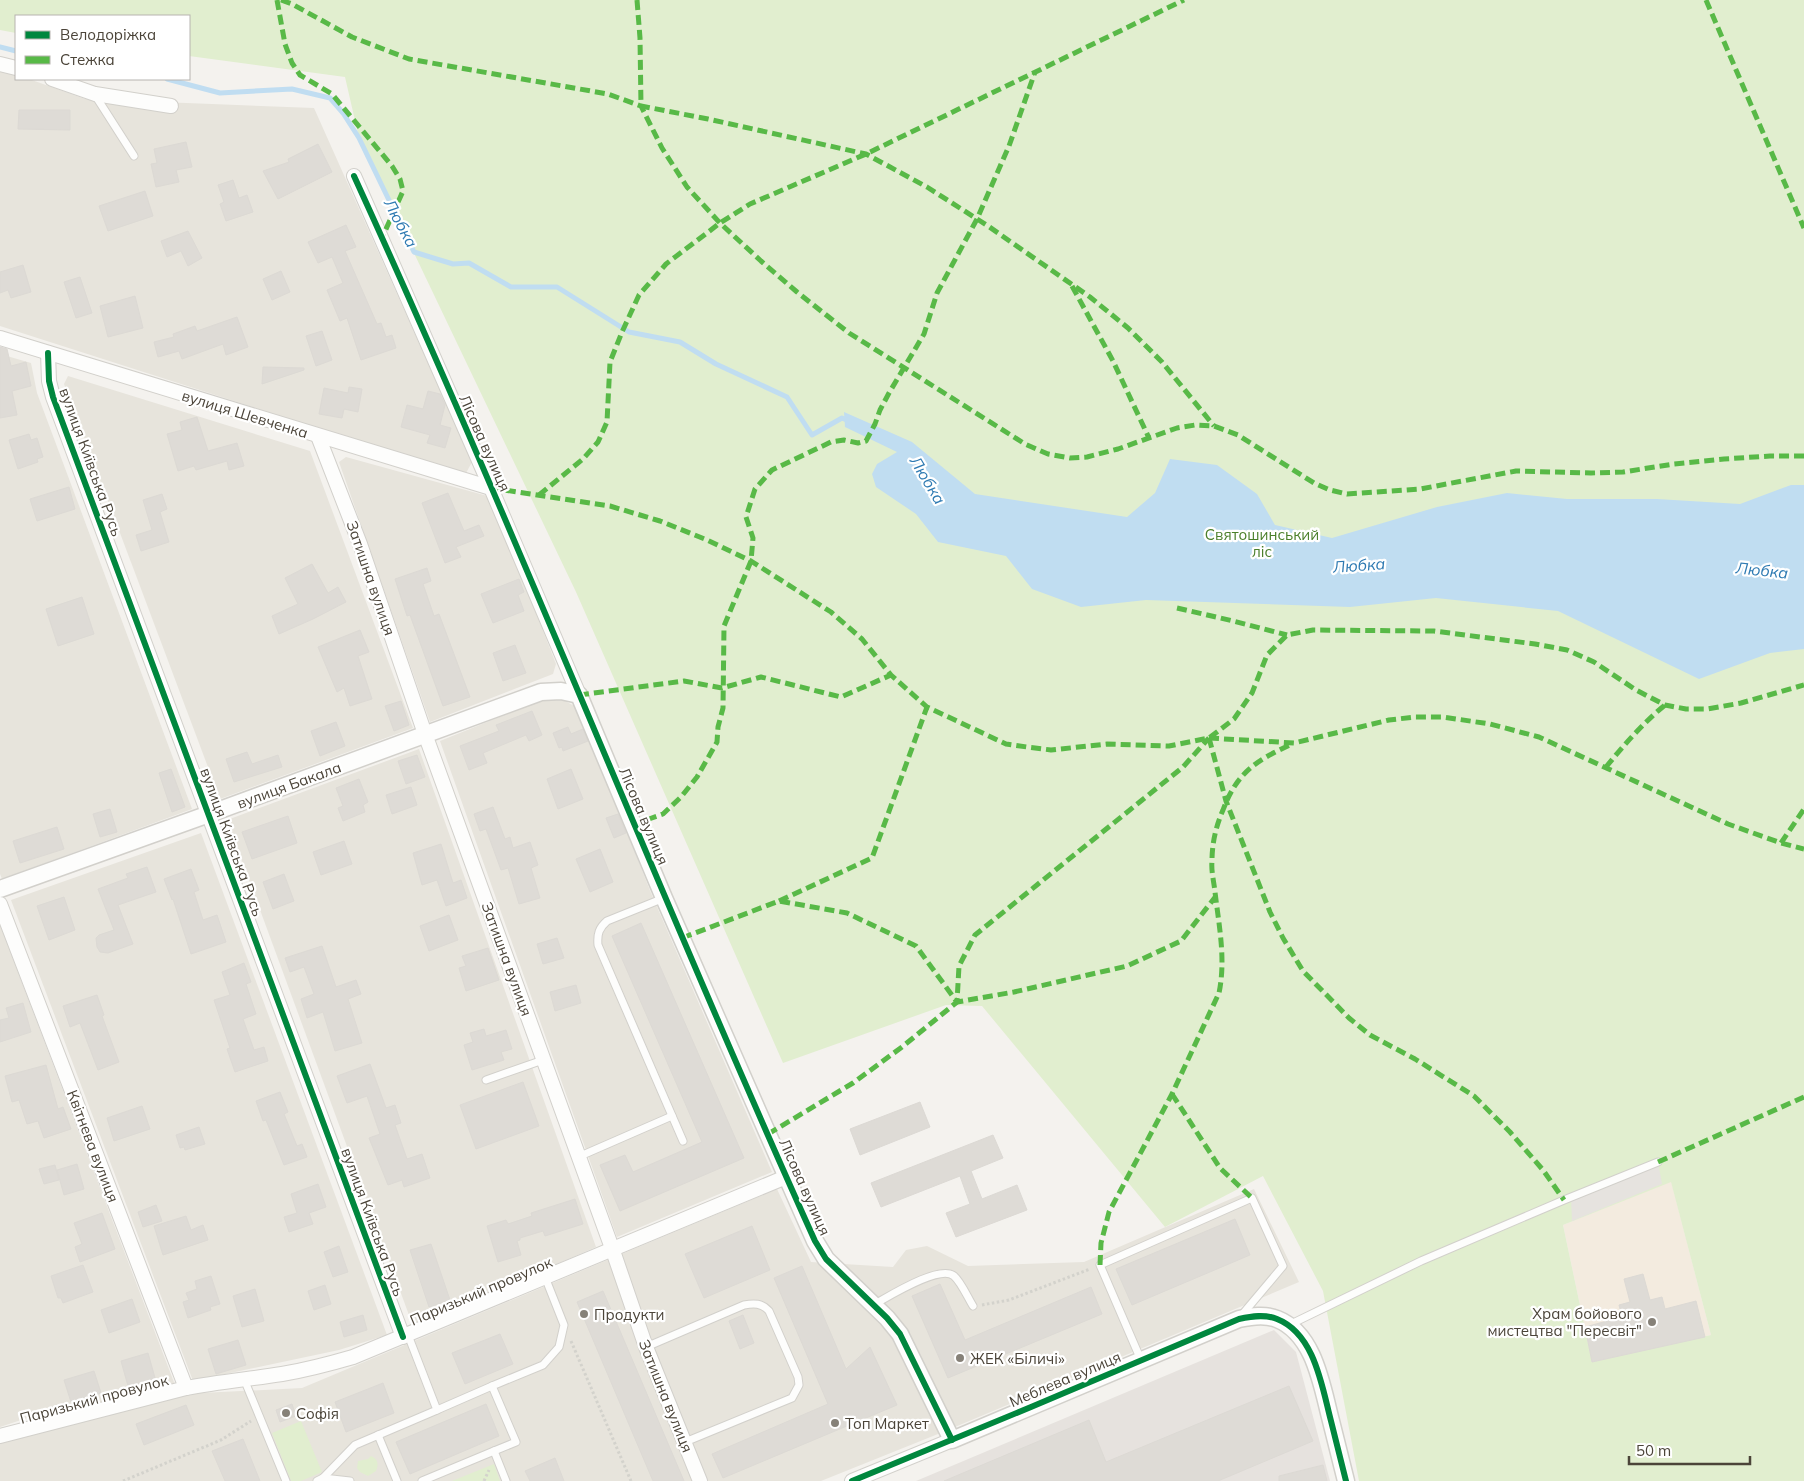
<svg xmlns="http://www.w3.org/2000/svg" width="1804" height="1481" viewBox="0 0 1804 1481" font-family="Mulish,sans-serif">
  <rect width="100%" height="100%" fill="#f4f2ee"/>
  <g fill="#e7e4dc">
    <polygon points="0,70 16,75 16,79 29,79 85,99 314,108 472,462 465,475 0,326"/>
    <polygon points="0,354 31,363 37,393 192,809 2,879 0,874"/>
    <polygon points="68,376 310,451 413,728 220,799 64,384"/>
    <polygon points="346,457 491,497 556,664 553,674 430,722 339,462"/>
    <polygon points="554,695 578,708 651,893 772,1172 617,1237 440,741"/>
    <polygon points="419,749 596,1247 413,1326 227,820"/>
    <polygon points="201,833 387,1335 339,1350 193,1381 11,900"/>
    <polygon points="0,925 175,1385 64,1415 60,1407 0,1427"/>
    <polygon points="777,1189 811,1262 893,1267 906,1250 927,1246 968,1266 1084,1262 1254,1189 1299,1282 943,1432 821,1481 0,1481 0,1439 181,1394 302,1388"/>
  </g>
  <polygon fill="#f3ebdf" points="1671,1181 1711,1335 1592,1362 1563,1225"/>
  <polygon fill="#e6e2de" points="1274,1330 1296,1352 1330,1481 916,1481"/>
  <g fill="#e1eecf" fill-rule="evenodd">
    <path d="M0,0H1804V1481H1359L1323,1291L1263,1176L1165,1227L982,1006L946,1005L783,1063L576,592L359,138L345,77L189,56V16H16V33L0,30ZM1671,1182L1711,1335L1592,1362L1563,1225Z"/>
    <polygon points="301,1421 322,1472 301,1481 291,1481 272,1433"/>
    <path d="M371,1456C378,1459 379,1464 376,1471L368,1476L360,1472L357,1468L358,1461L368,1459Z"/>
    <polygon points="494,1464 500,1481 452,1481"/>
  </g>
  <polygon fill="#e6e3df" points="1658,1162 1662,1184 1572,1221 1571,1197"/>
  <polygon fill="#c0ddf1" points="844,412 912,442 975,494 1127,517 1155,493 1170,459 1217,465 1257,494 1275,525 1332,538 1437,507 1507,493 1567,499 1657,499 1740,504 1791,485 1804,485 1804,649 1770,653 1699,679 1558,611 1436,598 1350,607 1146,600 1081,607 1032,589 1006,556 938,542 916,514 876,487 872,474 877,464 897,452 845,427"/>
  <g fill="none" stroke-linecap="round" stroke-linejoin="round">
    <g stroke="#c0ddf1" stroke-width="5">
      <polyline points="0,47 16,51"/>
      <polyline points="167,79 220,93 292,89 330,98 343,113 359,138 414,252 453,264 469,263 511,287 557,287 629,332 680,342 716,364 787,397 812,435 842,418 849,421"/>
    </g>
  </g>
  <g fill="#dedbd6" stroke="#dcd9d4">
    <polygon points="19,110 70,110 70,130 18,129"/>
    <polygon points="186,142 192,167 176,170 179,182 156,187 151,164 157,163 154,149"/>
    <polygon points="318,144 332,172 278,199 263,171 289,162 288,159"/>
    <polygon points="233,180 239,198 247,195 253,212 226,221 220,204 224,202 218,185"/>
    <polygon points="145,191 153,216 108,231 99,206"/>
    <polygon points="346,225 356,247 345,251 377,324 381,323 386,337 392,335 396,348 361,360 347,318 340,321 327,290 343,283 332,257 318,263 308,242"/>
    <polygon points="188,231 202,258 188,266 181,251 167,257 161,241"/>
    <polygon points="23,265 31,292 11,298 8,290 0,293 0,272"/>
    <polygon points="281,271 290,292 272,300 263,279"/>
    <polygon points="80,277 92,313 76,318 64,282"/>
    <polygon points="135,296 143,328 108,337 100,306"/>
    <polygon points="237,317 248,347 226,355 223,344 182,359 179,351 158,357 154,342 174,337 173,334 195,326 197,331"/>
    <polygon points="322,331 332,360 316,366 306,336"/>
    <polygon points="0,347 7,349 11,366 26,362 31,386 12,391 17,415 0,418"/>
    <polygon points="263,367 304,368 304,370 262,384"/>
    <polygon points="349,387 362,389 358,412 344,409 342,418 319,414 324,388 348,393"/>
    <polygon points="428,391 440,394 445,405 440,425 451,428 445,448 427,443 430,435 401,427 407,405 423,409"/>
    <polygon points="197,417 208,451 237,443 244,466 229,470 227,461 196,470 194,466 178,471 167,434 182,430 180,422"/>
    <polygon points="29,434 31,440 37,438 43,457 37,459 38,462 18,469 9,440"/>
    <polygon points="69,487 75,509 37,521 30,499"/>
    <polygon points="448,493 464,531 479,525 484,536 456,547 461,557 445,563 422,503"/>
    <polygon points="162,494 167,509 160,512 169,542 141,551 136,535 152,530 143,500"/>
    <polygon points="312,564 328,593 338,587 346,602 313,619 279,634 272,616 298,604 285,578"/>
    <polygon points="427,568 431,581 423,584 434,616 439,614 470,697 443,706 410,615 407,616 395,579"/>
    <polygon points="519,579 524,592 518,595 524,611 493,623 481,594"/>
    <polygon points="82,597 94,634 58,646 46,609"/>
    <polygon points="360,630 369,652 358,656 372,699 350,706 344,688 337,692 318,647"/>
    <polygon points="515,645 526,673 503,681 493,653"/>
    <polygon points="401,701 409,725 394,731 385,706"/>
    <polygon points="532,711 542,735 529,741 526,735 483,753 487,763 469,770 460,746 499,731 496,725"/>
    <polygon points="336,722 345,746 320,756 311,731"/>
    <polygon points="568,727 571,734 583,729 588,741 563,751 562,747 559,748 553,733"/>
    <polygon points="247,752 252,764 278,755 282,767 234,782 226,759"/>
    <polygon points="417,755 425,777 406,784 398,761"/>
    <polygon points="171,769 185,807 172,812 159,773"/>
    <polygon points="571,769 583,799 558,809 547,779"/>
    <polygon points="359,779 368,802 363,805 365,812 343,821 338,808 343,806 336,788"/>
    <polygon points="411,787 417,805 392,814 386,795"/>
    <polygon points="493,807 505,839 510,837 513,848 530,842 538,865 531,868 540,898 519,904 508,868 501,870 486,829 480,831 474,814"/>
    <polygon points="110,809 117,832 100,837 93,814"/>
    <polygon points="618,814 626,833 614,838 606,818"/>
    <polygon points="288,816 297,843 252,859 242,832"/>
    <polygon points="57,827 64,849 20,863 13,841"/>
    <polygon points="344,841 352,864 321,875 313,852"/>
    <polygon points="441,844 453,883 461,880 467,898 446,906 437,880 422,885 413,853"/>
    <polygon points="600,849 613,882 590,892 576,859"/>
    <polygon points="147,867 156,892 118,905 133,944 108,953 100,952 97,947 96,938 99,935 114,930 98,889 128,878 126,874"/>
    <polygon points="191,869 199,890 194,892 203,920 217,915 226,942 191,954 173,899 172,900 164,879"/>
    <polygon points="284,874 294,901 273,909 263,882"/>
    <polygon points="64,897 75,930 49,940 37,906"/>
    <polygon points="449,915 458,940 429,951 420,926"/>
    <polygon points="641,923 744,1158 620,1211 600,1165 625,1155 633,1172 702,1142 612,936"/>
    <polygon points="557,938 564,958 543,964 537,944"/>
    <polygon points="322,946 336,987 356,980 361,994 348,999 362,1043 335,1051 323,1012 307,1018 301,999 314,994 304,967 290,972 285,958"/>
    <polygon points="488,948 499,980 466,991 459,968 466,966 462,956"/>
    <polygon points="244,963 251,982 246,984 256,1014 243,1019 254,1050 264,1047 268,1061 235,1072 227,1049 230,1048 214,1000 230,995 222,972"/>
    <polygon points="576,985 581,1003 555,1011 550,992"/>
    <polygon points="97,995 104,1015 102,1016 119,1062 98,1070 80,1023 70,1027 63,1006"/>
    <polygon points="23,1003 31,1032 0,1042 0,1020 9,1018 6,1008"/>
    <polygon points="484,1029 486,1036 506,1030 512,1049 501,1052 504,1060 472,1070 464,1045 473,1042 470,1033"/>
    <polygon points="370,1064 386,1108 395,1105 401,1123 395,1125 407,1159 422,1154 430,1178 404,1187 402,1180 388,1185 369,1138 380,1134 367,1096 347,1103 337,1076"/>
    <polygon points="46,1065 58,1109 63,1107 71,1129 44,1138 38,1121 27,1124 19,1100 12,1102 5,1076"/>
    <polygon points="523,1082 539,1126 476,1149 460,1105"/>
    <polygon points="280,1092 288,1112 284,1114 297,1146 302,1144 307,1157 284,1165 266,1120 263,1121 256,1101"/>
    <polygon points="920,1102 930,1127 860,1155 850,1129"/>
    <polygon points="142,1106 150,1129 114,1141 107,1118"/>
    <polygon points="199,1127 205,1144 185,1150 184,1147 180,1148 176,1135"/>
    <polygon points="993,1135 1003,1158 971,1171 982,1199 1017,1185 1027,1210 956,1237 946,1213 970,1204 960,1176 881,1207 871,1183"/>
    <polygon points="77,1164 84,1189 64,1195 57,1170"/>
    <polygon points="55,1165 59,1180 44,1184 39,1169"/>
    <polygon points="318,1184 326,1207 309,1213 313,1224 289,1232 284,1217 297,1213 291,1194"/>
    <polygon points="575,1199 583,1224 545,1236 543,1231 520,1238 520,1240 517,1241 521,1255 498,1262 487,1226 506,1220 508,1224 532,1216 531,1213"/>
    <polygon points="156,1205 162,1221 143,1227 138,1212"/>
    <polygon points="102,1213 115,1249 80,1262 75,1247 82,1244 74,1223"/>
    <polygon points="186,1216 191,1230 203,1225 208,1240 163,1255 154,1226"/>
    <polygon points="1235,1219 1250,1255 1132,1305 1116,1269"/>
    <polygon points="752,1226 770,1270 704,1298 685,1254"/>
    <polygon points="431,1244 450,1300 429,1307 410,1250"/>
    <polygon points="339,1246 348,1272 333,1277 324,1252"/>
    <polygon points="83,1265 93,1292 63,1303 61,1298 58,1298 51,1276"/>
    <polygon points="802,1266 846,1369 870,1347 897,1405 723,1478 712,1454 828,1404 774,1278"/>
    <polygon points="1643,1274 1650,1300 1662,1297 1665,1309 1696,1301 1705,1337 1592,1362 1585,1327 1622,1317 1619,1305 1630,1302 1624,1279"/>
    <polygon points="211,1276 220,1304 210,1307 211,1310 188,1318 183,1302 189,1300 186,1293 197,1289 195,1281"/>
    <polygon points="940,1284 965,1340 1091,1287 1102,1314 948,1378 912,1296"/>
    <polygon points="325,1285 331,1304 314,1310 308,1291"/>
    <polygon points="255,1289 264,1321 242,1327 233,1296"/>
    <polygon points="603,1291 684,1481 653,1481 577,1302"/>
    <polygon points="132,1299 140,1322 109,1333 101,1310"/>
    <polygon points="363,1315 367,1330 344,1337 340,1322"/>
    <polygon points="743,1315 754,1343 740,1349 729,1321"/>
    <polygon points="500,1334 513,1364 465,1384 452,1353"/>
    <polygon points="238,1340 246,1365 216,1374 208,1349"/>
    <polygon points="148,1353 157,1385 130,1393 121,1361"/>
    <polygon points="94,1371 101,1393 71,1402 64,1380"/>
    <polygon points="383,1383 394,1413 346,1432 335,1402"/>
    <polygon points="1289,1386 1313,1441 1218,1481 944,1481 1089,1420 1106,1462"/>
    <polygon points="292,1404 296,1416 280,1422 276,1410"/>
    <polygon points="486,1404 499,1436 410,1474 396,1442"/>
    <polygon points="186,1405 194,1425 144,1445 136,1424"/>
    <polygon points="243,1439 260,1481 225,1481 212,1451"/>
    <polygon points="555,1458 564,1481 530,1481 525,1471"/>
    <polygon points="1323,1465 1327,1481 1279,1481 1279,1476"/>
  </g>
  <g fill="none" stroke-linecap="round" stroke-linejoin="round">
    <g stroke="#d2d0cb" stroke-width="9">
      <g id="service">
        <polyline points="95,95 134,156"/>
        <path d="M664,898L607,921C599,928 597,934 598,945L683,1141"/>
        <polyline points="486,1080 543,1060"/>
        <polyline points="578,1157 672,1116"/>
        <path d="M873,1305C888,1297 940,1264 954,1276C961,1282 968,1298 973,1306"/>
        <polyline points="1289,1325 1421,1261 1564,1200 1658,1162"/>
        <path d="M646,1347L744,1305C754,1303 762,1303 769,1311L798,1377L799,1385L792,1398L685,1442"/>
        <polyline points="1141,1360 1100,1265 1252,1198 1283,1266 1241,1316"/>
        <polyline points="244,1379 286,1481"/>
        <polyline points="437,1410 492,1386"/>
        <polyline points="378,1435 397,1481"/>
        <polyline points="494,1451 516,1442 492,1386 543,1365 559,1347 564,1325 545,1277"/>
        <polyline points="323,1478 355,1445 437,1410 408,1335"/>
        <polyline points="317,1481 323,1478 350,1481"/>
        <polyline points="422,1481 494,1451 506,1481"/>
      </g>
    </g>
    <g stroke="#d2d0cb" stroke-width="16">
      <g id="minor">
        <polyline points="0,64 16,68"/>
        <polyline points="52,79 95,94 171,106"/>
        <polyline points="354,176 491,488 579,695"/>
        <polyline points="0,338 491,488"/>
        <polyline points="48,353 49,381 53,397 403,1337"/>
        <polyline points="318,436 360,544 425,734 612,1248 646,1347 700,1481"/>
        <polyline points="0,904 186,1388"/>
        <path d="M0,1436L186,1388C218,1382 250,1379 282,1374C306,1370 329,1364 353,1357L786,1177"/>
        <polyline points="852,1481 952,1440"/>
      </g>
    </g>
    <g stroke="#d2d0cb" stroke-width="19">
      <path id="tertiary" d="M0,889L209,814L541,692L561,691L579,695L664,898L815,1241L826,1259L887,1318L900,1334L952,1440L1239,1319C1252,1316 1265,1314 1277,1319C1315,1334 1322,1387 1331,1421C1336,1441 1341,1461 1346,1481"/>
    </g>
    <g stroke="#d3d2cc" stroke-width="3" stroke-dasharray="2.5 2.5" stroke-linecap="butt">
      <polyline points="982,1305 1009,1300 1090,1269"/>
      <polyline points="571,1341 631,1481"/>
      <polyline points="123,1481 221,1440 251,1421"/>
      <polyline points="484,1481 489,1470"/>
    </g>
    <use href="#service" stroke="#fdfdfc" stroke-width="7"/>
    <use href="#minor" stroke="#fdfdfc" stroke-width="14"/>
    <use href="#tertiary" stroke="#fdfdfc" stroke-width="16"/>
    <g stroke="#58b947" stroke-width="5" stroke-dasharray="10 5" stroke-linecap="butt">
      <polyline points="277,0 285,44 292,63 300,75 332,94 392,166 400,179 403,191 382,238"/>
      <polyline points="281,0 292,4 352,37 409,59 608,94 641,106 662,148 687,187 720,223 761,261 797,292 849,333 1025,444 1048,454 1070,458 1087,457 1118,449 1177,428 1195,425 1214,426 1238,435 1314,483 1330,490 1347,494 1420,489 1516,471 1591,473 1623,472 1674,464 1724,459 1770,456 1804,456"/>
      <polyline points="637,0 640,38 641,106 708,119 866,154 927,187 988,226 1090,297 1128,328 1162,362 1214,426"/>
      <polyline points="1706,0 1804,228"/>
      <polyline points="1072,286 1113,361 1149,438"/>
      <polyline points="491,488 610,506 660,521 707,540 751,561 831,612 862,639 891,675 927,707 1006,744 1027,747 1051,750 1107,744 1169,746 1209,738 1234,719 1252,693 1267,655 1287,635 1313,630 1434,631 1535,644 1567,650 1594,662 1636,690 1665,705 1686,709 1707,709 1741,703 1804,685"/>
      <polyline points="539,495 583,459 598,442 607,422 610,362 622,332 639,295 666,264 720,223 750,204 866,154 1184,0"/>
      <polyline points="1177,608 1233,621 1287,635"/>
      <polyline points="579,695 684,681 722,688 761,677 841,697 891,675"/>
      <polyline points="1209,738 1294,743 1389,720 1415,717 1443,717 1490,724 1539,737 1728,824 1781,843 1804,849"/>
      <polyline points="1209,738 1226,801 1270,912 1283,938 1303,971 1349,1018 1370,1035 1415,1059 1474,1096 1510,1132 1543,1170 1564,1200"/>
      <path d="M1606,767C1624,745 1643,723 1665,705"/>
      <polyline points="635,829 649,819 663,814 681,797 697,777 717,742 718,727 723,708 724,626 751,561 753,538 746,517 755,489 772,470 831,442 844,440 858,443 866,441 875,424 880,410 889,393 924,334 937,293 977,219 1009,146 1035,72"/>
      <polyline points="1781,843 1804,809"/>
      <polyline points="779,901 872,858 927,707"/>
      <polyline points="682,938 779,901 847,913 916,946 957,1002 1014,992 1127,966 1181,941 1216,896"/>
      <polyline points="1172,1094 1220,1168 1252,1198"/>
      <polyline points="768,1134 853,1083 902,1047 957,1002 959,966 975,935 1183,767 1209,738"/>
      <polyline points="1658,1162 1804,1097"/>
      <path d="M1100,1265L1101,1243L1109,1212L1172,1094L1219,993C1226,959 1219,926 1215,892C1214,882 1211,871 1212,861C1212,843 1216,826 1223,810C1237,772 1257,760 1292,744"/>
    </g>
    <g stroke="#fff" stroke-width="9">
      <g id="cycleway">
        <path d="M354,176C515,528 656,888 815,1241L826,1259L887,1318L900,1334L952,1440"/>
        <polyline points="48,353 49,381 53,397 403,1337"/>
        <path d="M852,1481L1031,1407L1239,1319C1252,1316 1265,1314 1277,1319C1315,1334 1322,1387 1331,1421C1336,1441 1341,1461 1346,1481"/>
      </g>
    </g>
    <use href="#cycleway" stroke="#00873e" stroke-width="6"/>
  </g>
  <g fill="#868178" stroke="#fff" stroke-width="2">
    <circle cx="584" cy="1314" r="5"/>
    <circle cx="1652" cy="1322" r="5"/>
    <circle cx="960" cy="1358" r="5"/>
    <circle cx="286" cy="1413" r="5"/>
    <circle cx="835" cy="1423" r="5"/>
  </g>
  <g text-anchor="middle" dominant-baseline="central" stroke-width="4.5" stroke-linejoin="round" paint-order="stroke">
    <g font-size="15" fill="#4b4439" stroke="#fff">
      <text transform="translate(245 414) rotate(17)">вулиця Шевченка</text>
      <text transform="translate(485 443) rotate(66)">Лісова вулиця</text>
      <text transform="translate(91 462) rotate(70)">вулиця Київська Русь</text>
      <text transform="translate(371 578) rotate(71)">Затишна вулиця</text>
      <text transform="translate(289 785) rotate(-20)">вулиця Бакала</text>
      <text transform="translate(644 816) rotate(67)">Лісова вулиця</text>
      <text transform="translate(232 842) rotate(70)">вулиця Київська Русь</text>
      <text transform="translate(507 959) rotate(70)">Затишна вулиця</text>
      <text transform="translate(93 1146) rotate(69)">Квітнева вулиця</text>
      <text transform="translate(805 1187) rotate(66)">Лісова вулиця</text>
      <text transform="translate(373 1222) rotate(70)">вулиця Київська Русь</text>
      <text transform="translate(481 1291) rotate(-23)">Паризький провулок</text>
      <text transform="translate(1065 1379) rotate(-23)">Меблева вулиця</text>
      <text transform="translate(666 1396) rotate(68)">Затишна вулиця</text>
      <text transform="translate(94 1399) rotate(-15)">Паризький провулок</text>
    </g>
    <g font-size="15" fill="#4a7f2a" stroke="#fff">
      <text x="1262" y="534">Святошинський<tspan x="1262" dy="17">ліс</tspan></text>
    </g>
    <g font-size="15" fill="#4b4439" stroke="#fff" text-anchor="start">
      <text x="1642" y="1313" text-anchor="end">Храм бойового<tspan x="1642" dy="17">мистецтва "Пересвіт"</tspan></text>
      <text x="594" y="1314">Продукти</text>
      <text x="970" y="1358">ЖЕК «Біличі»</text>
      <text x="296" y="1413">Софія</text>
      <text x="845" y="1423">Топ Маркет</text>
    </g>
    <g font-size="16" font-style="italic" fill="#2e7ab2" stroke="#fff">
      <text transform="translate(401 223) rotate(62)">Любка</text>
      <text transform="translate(928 480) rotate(59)">Любка</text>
      <text transform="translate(1359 565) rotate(-4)">Любка</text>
      <text transform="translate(1762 570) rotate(6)">Любка</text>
    </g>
  </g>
  <rect x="15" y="15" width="175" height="65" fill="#ffffff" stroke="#b7b4b0"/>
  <rect x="25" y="31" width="25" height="8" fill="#00873e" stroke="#b7b4b0"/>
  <text x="60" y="40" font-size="15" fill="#4b4439">Велодоріжка</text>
  <rect x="25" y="56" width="25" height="8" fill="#58b947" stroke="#b7b4b0"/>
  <text x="60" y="65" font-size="15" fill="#4b4439">Стежка</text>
  <path d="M1629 1456v8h121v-8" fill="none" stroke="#4b4439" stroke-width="2.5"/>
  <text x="1636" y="1456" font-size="15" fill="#4b4439" stroke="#ffffff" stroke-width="4" paint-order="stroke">50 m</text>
</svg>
